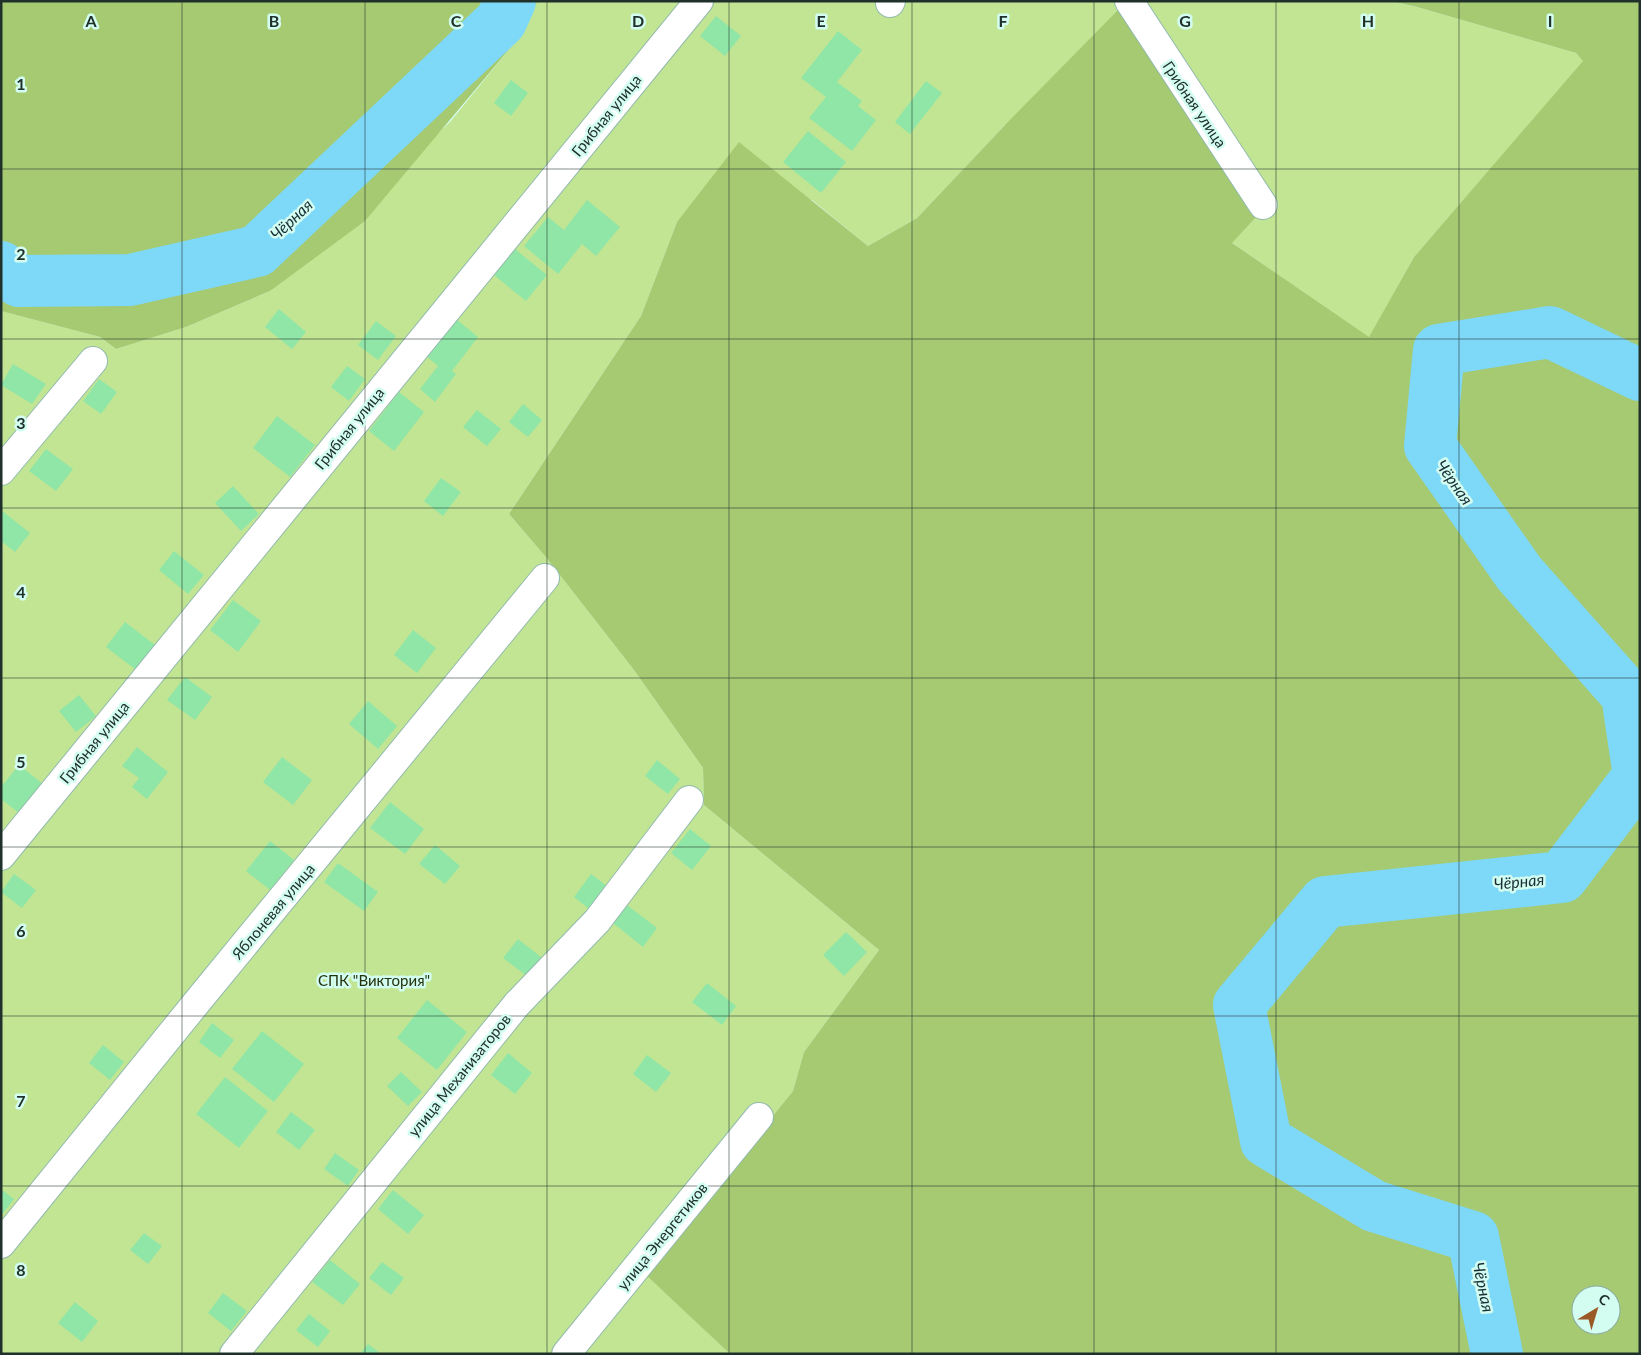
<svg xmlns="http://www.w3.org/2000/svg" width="1641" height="1355" viewBox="0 0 1641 1355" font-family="Lato,sans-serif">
  <rect width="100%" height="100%" fill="#d4fdf1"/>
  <polygon fill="#c2e594" points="538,1 1391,1 1417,7 1576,53 1584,61 1414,257 1369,338 1232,243 1005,125 917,218 868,246 812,200 677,222 641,316 509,514 545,556 634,670 703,768 704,805 879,950 804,1052 793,1091 646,1274 730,1354 1,1354 1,311 100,337 116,349 186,327 270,291 450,122 511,47"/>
  <g fill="#a5ca72" fill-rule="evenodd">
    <polygon points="1,1 538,1 511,47 365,221 270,291 186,327 116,349 100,337 1,311"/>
    <path d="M1391,1H1640V1354H730L645,1274L793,1091L804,1052L879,950L704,805L703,768L634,670L545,556L509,514L641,316L677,222L739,142L868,246L917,218L1005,125L1120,8L1257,216L1232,243L1369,337L1414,257L1583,61L1576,53L1417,7ZM1581,1295H1611V1325H1581Z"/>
  </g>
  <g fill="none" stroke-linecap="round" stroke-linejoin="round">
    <g stroke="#7ed8f8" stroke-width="52">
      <polyline points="1,267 19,281 130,280 257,251 501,21 510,1"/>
      <polyline points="1497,1354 1473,1237 1374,1206 1266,1141 1239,1005 1325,902 1562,877 1639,776 1627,695 1519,573 1430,446 1439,350 1550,332 1640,375"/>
    </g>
  </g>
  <g fill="#90e6a6">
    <polygon points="716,16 741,36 725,56 700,36"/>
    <polygon points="838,31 862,50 837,82 862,101 858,106 876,120 852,151 809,118 826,97 801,78"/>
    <polygon points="511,80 528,93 511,116 494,103"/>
    <polygon points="926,81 942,93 910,134 895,122"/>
    <polygon points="808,131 846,162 821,193 783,162"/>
    <polygon points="587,200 620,227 596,256 582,244 558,274 524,246 548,217 564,230"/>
    <polygon points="515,249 547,275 526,301 494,275"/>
    <polygon points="279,309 306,332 292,349 265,327"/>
    <polygon points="456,319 478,337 452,371 456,374 435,402 420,389 438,366 426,356"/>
    <polygon points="376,321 396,336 378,360 358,345"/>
    <polygon points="13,364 46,384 32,404 1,385"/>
    <polygon points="347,366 365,379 349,401 331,387"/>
    <polygon points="99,379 117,392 101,414 83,401"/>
    <polygon points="399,392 424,412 394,451 369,431"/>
    <polygon points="523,404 542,420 528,437 509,422"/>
    <polygon points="477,410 501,429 487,446 463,427"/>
    <polygon points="277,416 315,445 290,477 253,448"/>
    <polygon points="46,449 73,469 56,491 29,471"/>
    <polygon points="441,478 461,492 443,516 424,501"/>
    <polygon points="233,486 259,514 241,531 215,503"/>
    <polygon points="1,510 30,533 15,552 1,541"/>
    <polygon points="174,551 204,575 188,594 159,570"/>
    <polygon points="233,600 261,621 238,652 210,630"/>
    <polygon points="125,622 155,645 136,670 106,647"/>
    <polygon points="413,630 436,648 417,673 394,655"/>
    <polygon points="185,677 212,697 195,720 167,700"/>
    <polygon points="79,695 96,716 76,732 59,711"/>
    <polygon points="368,701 397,726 378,749 349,724"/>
    <polygon points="137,747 168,772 147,799 132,787 139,778 122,766"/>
    <polygon points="282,757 312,780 293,805 263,782"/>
    <polygon points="657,760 680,779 668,794 645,776"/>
    <polygon points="19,765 43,784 19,813 1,799 1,787"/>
    <polygon points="390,802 424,829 405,854 370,828"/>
    <polygon points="690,829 711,846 692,870 671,853"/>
    <polygon points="270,841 294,860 270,890 246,871"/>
    <polygon points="435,845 460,866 445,884 419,864"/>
    <polygon points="338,863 378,892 364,911 324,882"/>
    <polygon points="14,874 36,890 22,908 1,892"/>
    <polygon points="591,874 607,886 589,909 574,897"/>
    <polygon points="627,905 657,928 643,947 613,923"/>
    <polygon points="846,932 867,952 844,976 823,955"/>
    <polygon points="518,939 541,957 527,976 503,958"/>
    <polygon points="707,983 736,1006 722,1025 692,1002"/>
    <polygon points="427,1000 467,1032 437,1070 397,1038"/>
    <polygon points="212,1023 234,1040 220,1058 199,1042"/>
    <polygon points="262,1031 304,1064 274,1102 232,1069"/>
    <polygon points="103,1045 124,1062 110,1080 89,1063"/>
    <polygon points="508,1053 532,1073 515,1094 491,1075"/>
    <polygon points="647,1055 671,1073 656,1092 633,1074"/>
    <polygon points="401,1072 422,1092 408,1106 387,1086"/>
    <polygon points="225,1077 268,1111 239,1148 196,1114"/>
    <polygon points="291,1112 315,1130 299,1150 276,1132"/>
    <polygon points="335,1153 359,1170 348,1186 324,1169"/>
    <polygon points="1,1189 14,1199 1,1216"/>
    <polygon points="393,1190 424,1215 408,1234 378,1209"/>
    <polygon points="144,1233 162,1246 148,1264 130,1250"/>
    <polygon points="330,1260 360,1284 343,1305 312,1282"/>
    <polygon points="382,1262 404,1278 391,1295 369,1278"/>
    <polygon points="223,1293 247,1311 231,1331 208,1313"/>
    <polygon points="75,1302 98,1321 82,1342 58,1323"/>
    <polygon points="309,1314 330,1331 318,1347 296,1330"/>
    <polygon points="368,1344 381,1354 360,1354"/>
  </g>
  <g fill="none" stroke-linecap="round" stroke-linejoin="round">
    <g stroke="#92baae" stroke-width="30">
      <g id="minor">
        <polyline points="1129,1 1263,205"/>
        <polyline points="890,3 891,1"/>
        <polyline points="1,471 93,361"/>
        <polyline points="1,856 699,1"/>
        <polyline points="1,1244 197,1002 545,578"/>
        <polyline points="234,1354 517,1004 597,921 689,800"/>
        <polyline points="566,1354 759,1117"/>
      </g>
    </g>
    <use href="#minor" stroke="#fff" stroke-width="28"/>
  </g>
  <path fill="none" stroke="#20302b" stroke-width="1" stroke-opacity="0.55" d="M182,1V1354M365,1V1354M547,1V1354M729,1V1354M912,1V1354M1094,1V1354M1276,1V1354M1459,1V1354M1,169H1640M1,339H1640M1,508H1640M1,678H1640M1,847H1640M1,1016H1640M1,1186H1640"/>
  <g text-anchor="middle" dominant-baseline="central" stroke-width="5" stroke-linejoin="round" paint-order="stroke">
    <g font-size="15" fill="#20302b" stroke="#d4fdf1">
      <text transform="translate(1195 104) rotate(56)">Грибная улица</text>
      <text transform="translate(606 115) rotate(-51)">Грибная улица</text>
      <text transform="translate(349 428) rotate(-51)">Грибная улица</text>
      <text transform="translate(94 742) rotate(-51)">Грибная улица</text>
      <text transform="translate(273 911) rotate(-50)">Яблоневая улица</text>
      <text transform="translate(459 1075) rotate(-51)">улица Механизаторов</text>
      <text transform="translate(662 1236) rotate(-51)">улица Энергетиков</text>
    </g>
    <g font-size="15" fill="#24320d" stroke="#d4fdf1">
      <text x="374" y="980">СПК "Виктория"</text>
    </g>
    <g font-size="16" font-style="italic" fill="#182d35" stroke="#d4fdf1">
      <text transform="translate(291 219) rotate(-43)">Чёрная</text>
      <text transform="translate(1455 482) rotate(55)">Чёрная</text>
      <text transform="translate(1519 881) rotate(-6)">Чёрная</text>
      <text transform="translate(1484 1287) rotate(78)">Чёрная</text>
    </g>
  </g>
  <g font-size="16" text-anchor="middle" font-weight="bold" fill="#20302b" stroke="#d4fdf1" stroke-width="5" stroke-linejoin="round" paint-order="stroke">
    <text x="91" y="27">A</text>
    <text x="274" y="27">B</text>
    <text x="456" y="27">C</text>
    <text x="638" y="27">D</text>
    <text x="821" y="27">E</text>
    <text x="1003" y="27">F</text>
    <text x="1185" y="27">G</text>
    <text x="1368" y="27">H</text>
    <text x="1550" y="27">I</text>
    <text x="21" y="90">1</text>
    <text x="21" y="260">2</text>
    <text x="21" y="429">3</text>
    <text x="21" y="598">4</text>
    <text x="21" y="768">5</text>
    <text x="21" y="937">6</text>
    <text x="21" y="1107">7</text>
    <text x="21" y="1276">8</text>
  </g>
  <rect width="1641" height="1355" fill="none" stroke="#20302b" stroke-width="5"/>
  <g transform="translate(1596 1310) rotate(38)"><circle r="24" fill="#d4fdf1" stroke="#8caba2"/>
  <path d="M0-4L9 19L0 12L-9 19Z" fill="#9a5925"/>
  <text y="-8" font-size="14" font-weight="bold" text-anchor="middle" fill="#20302b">С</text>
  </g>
</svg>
